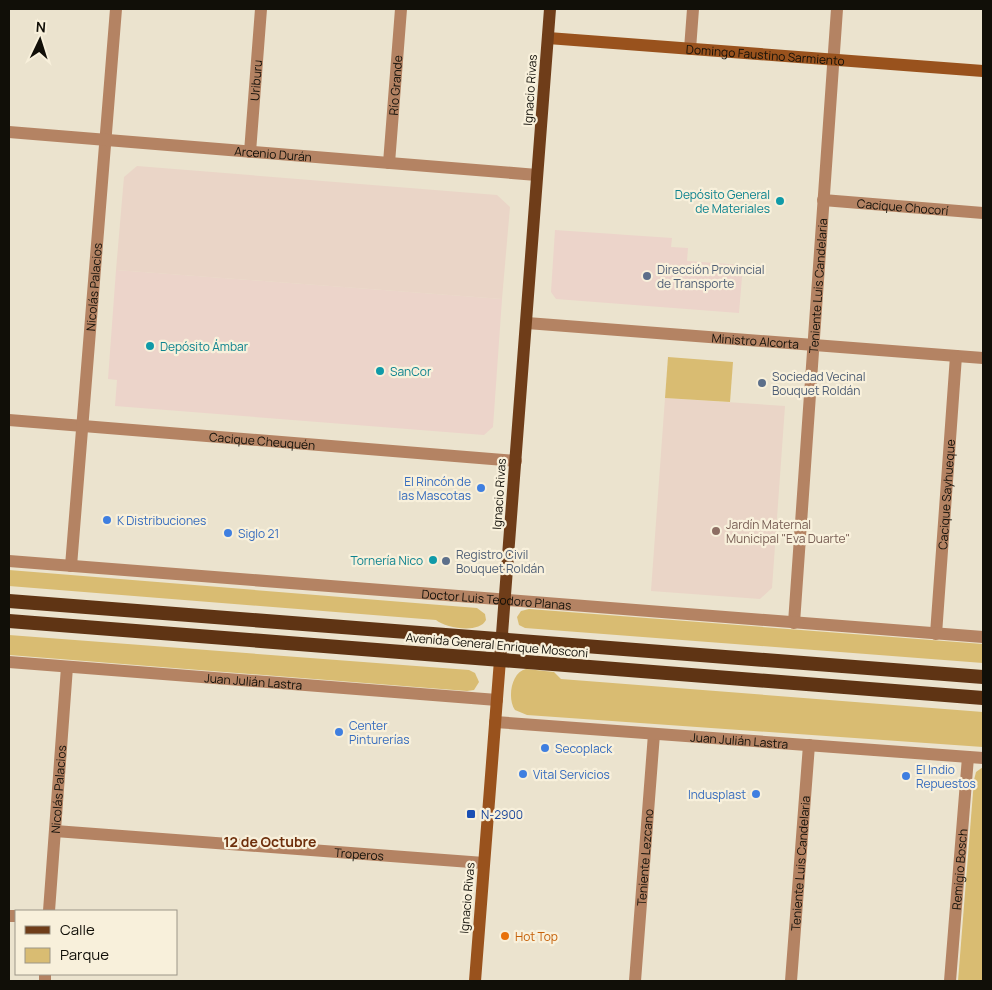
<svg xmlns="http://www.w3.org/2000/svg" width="992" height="990" viewBox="0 0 992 990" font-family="Manrope,sans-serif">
  <rect width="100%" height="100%" fill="#ebe3ce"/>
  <g fill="#ecd4ca">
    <polygon points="555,230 672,238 671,247 688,248 687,261 743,265 739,313 556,299 551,292"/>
    <polygon points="116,270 502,299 493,427 484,435 115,406 117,380 108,379"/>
  </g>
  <g fill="#ead5c7">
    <polygon points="137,166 497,195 510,207 502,299 116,270 124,177"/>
    <polygon points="665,398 785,406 772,588 760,599 651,591"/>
  </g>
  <g fill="#d9bc72">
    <polygon points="668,357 733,362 730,402 665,398"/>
    <path d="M9,570L477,608L485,614L486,620C479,634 446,628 436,620L9,586Z"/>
    <polygon points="529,609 983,644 983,663 525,628 519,625 517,617 521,611"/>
    <polygon points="9,635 469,670 475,673 479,682 474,690 467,691 9,655"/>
    <path d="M526,669L554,672L561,679L983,712V747L527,715L515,710C507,699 511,672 526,669Z"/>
    <polygon points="983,767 982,981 958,981 974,780 976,772"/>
  </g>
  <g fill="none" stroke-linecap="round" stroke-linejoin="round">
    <g stroke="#b48363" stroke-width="12">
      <polyline points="690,49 693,9"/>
      <path id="s1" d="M250,152L261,9"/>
      <path id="s2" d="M389,163L401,9"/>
      <path id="s3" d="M823,200L983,213"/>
      <path id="s4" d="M527,323L983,358"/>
      <path id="s5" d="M9,420L516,461"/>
      <path id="s6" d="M71,566L116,9"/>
      <path id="s7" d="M794,623L837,9"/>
      <path id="s8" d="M936,634L956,356"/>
      <path id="s9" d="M55,831L484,863"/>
      <path id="s10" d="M49,911L67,667"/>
      <polyline points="9,916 16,916"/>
      <polyline points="45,974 45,981"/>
      <path id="s11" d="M635,981L654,734"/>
      <path id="s12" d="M791,981L809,745"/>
      <path id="s13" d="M950,981L968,757"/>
    </g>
    <g stroke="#b48363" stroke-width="12">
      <path id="s14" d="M9,132L537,175"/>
      <path id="s15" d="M9,561L983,637"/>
      <path id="s16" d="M9,662L497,700"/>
      <path id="s17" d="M495,722L983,758"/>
    </g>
    <g stroke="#99521d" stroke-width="12">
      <path id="s18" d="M548,38L983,71"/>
      <polyline points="475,981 500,660"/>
    </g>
    <polyline stroke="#6f3d19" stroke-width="12" points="500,660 550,9"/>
    <g stroke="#5f3414" stroke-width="14">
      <polyline points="9,601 983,677"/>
      <polyline points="9,621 983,698"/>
    </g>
  </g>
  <g fill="#0f9aa8" stroke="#f8f0db" stroke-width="2">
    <circle cx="780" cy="201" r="5"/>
    <circle cx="150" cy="346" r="5"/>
    <circle cx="380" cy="371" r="5"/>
    <circle cx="433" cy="560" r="5"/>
  </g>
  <g fill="#5c6f8a" stroke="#f8f0db" stroke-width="2">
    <circle cx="647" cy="276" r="5"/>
    <circle cx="762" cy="383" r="5"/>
    <circle cx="446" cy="561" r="5"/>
  </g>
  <g fill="#3f7fe0" stroke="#f8f0db" stroke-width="2">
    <circle cx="481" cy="488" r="5"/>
    <circle cx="107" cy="520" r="5"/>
    <circle cx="228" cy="533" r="5"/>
    <circle cx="339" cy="732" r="5"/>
    <circle cx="545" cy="748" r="5"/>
    <circle cx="523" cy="774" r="5"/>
    <circle cx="906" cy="776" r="5"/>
    <circle cx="756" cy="794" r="5"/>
  </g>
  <circle fill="#8d6e63" stroke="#f8f0db" stroke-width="2" cx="716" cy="531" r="5"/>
  <rect fill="#1a4fb4" stroke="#f8f0db" stroke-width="2" x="466" y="809" width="10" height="10" rx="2.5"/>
  <circle fill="#e8710a" stroke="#f8f0db" stroke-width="2" cx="505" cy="936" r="5"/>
  <g text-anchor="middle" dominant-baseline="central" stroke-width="4.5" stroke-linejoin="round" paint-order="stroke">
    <g font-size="12" fill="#110f08" stroke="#f8f0db">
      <text stroke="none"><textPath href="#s18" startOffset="218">Domingo Faustino Sarmiento</textPath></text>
      <text stroke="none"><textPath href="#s1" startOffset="72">Uriburu</textPath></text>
      <text stroke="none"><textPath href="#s2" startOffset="78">Río Grande</textPath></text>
      <text transform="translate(530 90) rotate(-86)">Ignacio Rivas</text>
      <text stroke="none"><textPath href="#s14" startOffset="265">Arcenio Durán</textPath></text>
      <text stroke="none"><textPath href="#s3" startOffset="80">Cacique Chocorí</textPath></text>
      <text stroke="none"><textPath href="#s7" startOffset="338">Teniente Luis Candelaria</textPath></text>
      <text stroke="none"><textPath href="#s6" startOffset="280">Nicolás Palacios</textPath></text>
      <text stroke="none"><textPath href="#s4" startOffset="229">Ministro Alcorta</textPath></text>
      <text stroke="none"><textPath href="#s5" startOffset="254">Cacique Cheuquén</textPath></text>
      <text transform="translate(499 494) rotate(-86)">Ignacio Rivas</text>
      <text stroke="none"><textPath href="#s8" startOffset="140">Cacique Sayhueque</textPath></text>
      <text stroke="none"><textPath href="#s15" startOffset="489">Doctor Luis Teodoro Planas</textPath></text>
      <text transform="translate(497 645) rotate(5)">Avenida General Enrique Mosconi</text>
      <text stroke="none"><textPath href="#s16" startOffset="245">Juan Julián Lastra</textPath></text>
      <text stroke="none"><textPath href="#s17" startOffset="245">Juan Julián Lastra</textPath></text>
      <text stroke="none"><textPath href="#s10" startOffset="122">Nicolás Palacios</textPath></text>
      <text stroke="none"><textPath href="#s9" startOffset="305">Troperos</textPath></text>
      <text stroke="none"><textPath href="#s11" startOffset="124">Teniente Lezcano</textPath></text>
      <text stroke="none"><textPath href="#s12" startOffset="118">Teniente Luis Candelaria</textPath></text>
      <text stroke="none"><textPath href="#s13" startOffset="112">Remigio Bosch</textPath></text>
      <text transform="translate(467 898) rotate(-85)">Ignacio Rivas</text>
    </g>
    <g font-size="12" fill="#0d838f" stroke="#f8f0db" text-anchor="end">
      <text x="770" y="194">Depósito General<tspan x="770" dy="14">de Materiales</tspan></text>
      <text x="160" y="346" text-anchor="start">Depósito Ámbar</text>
      <text x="390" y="371" text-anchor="start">SanCor</text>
      <text x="423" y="560">Tornería Nico</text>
    </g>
    <g font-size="12" fill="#4e5e75" stroke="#f8f0db" text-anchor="start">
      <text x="657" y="269">Dirección Provincial<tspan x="657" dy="14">de Transporte</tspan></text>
      <text x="772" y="376">Sociedad Vecinal<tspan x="772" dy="14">Bouquet Roldán</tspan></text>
      <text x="456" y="554">Registro Civil<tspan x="456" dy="14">Bouquet Roldán</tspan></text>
    </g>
    <g font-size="12" fill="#366cbe" stroke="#f8f0db" text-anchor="start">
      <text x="471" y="481" text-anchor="end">El Rincón de<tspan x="471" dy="14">las Mascotas</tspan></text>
      <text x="117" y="520">K Distribuciones</text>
      <text x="238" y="533">Siglo 21</text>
      <text x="349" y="725">Center<tspan x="349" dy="14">Pinturerías</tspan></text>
      <text x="555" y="748">Secoplack</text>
      <text x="916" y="769">El Indio<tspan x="916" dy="14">Repuestos</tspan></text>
      <text x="533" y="774">Vital Servicios</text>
      <text x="746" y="794" text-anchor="end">Indusplast</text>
    </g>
    <g font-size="12" fill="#785e54" stroke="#f8f0db" text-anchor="start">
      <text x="726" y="524">Jardín Maternal<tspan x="726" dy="14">Municipal "Eva Duarte"</tspan></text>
    </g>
    <g font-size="12" fill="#164399" stroke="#f8f0db" text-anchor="start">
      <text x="481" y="814">N-2900</text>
    </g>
    <g font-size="12" fill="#c56008" stroke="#f8f0db" text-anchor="start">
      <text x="515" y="936">Hot Top</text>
    </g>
    <g font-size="14" font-weight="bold" fill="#6e2f0c" stroke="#f8f0db">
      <text x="270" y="841">12 de Octubre</text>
    </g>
  </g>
  <rect width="992" height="990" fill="none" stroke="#110f08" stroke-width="20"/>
  <rect x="15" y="910" width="162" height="65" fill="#f8f0db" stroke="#9c9687"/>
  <rect x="25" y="926" width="25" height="8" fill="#6f3d19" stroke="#9c9687"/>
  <text x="60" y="935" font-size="15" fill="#110f08">Calle</text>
  <rect x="25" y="948" width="25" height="15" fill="#d9bc72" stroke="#9c9687"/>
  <text x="60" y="960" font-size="15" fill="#110f08">Parque</text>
  <g transform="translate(40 40) rotate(4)" stroke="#f8f0db" stroke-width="4" paint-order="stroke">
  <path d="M0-4L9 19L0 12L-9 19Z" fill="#110f08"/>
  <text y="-8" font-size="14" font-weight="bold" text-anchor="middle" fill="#110f08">N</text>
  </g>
</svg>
